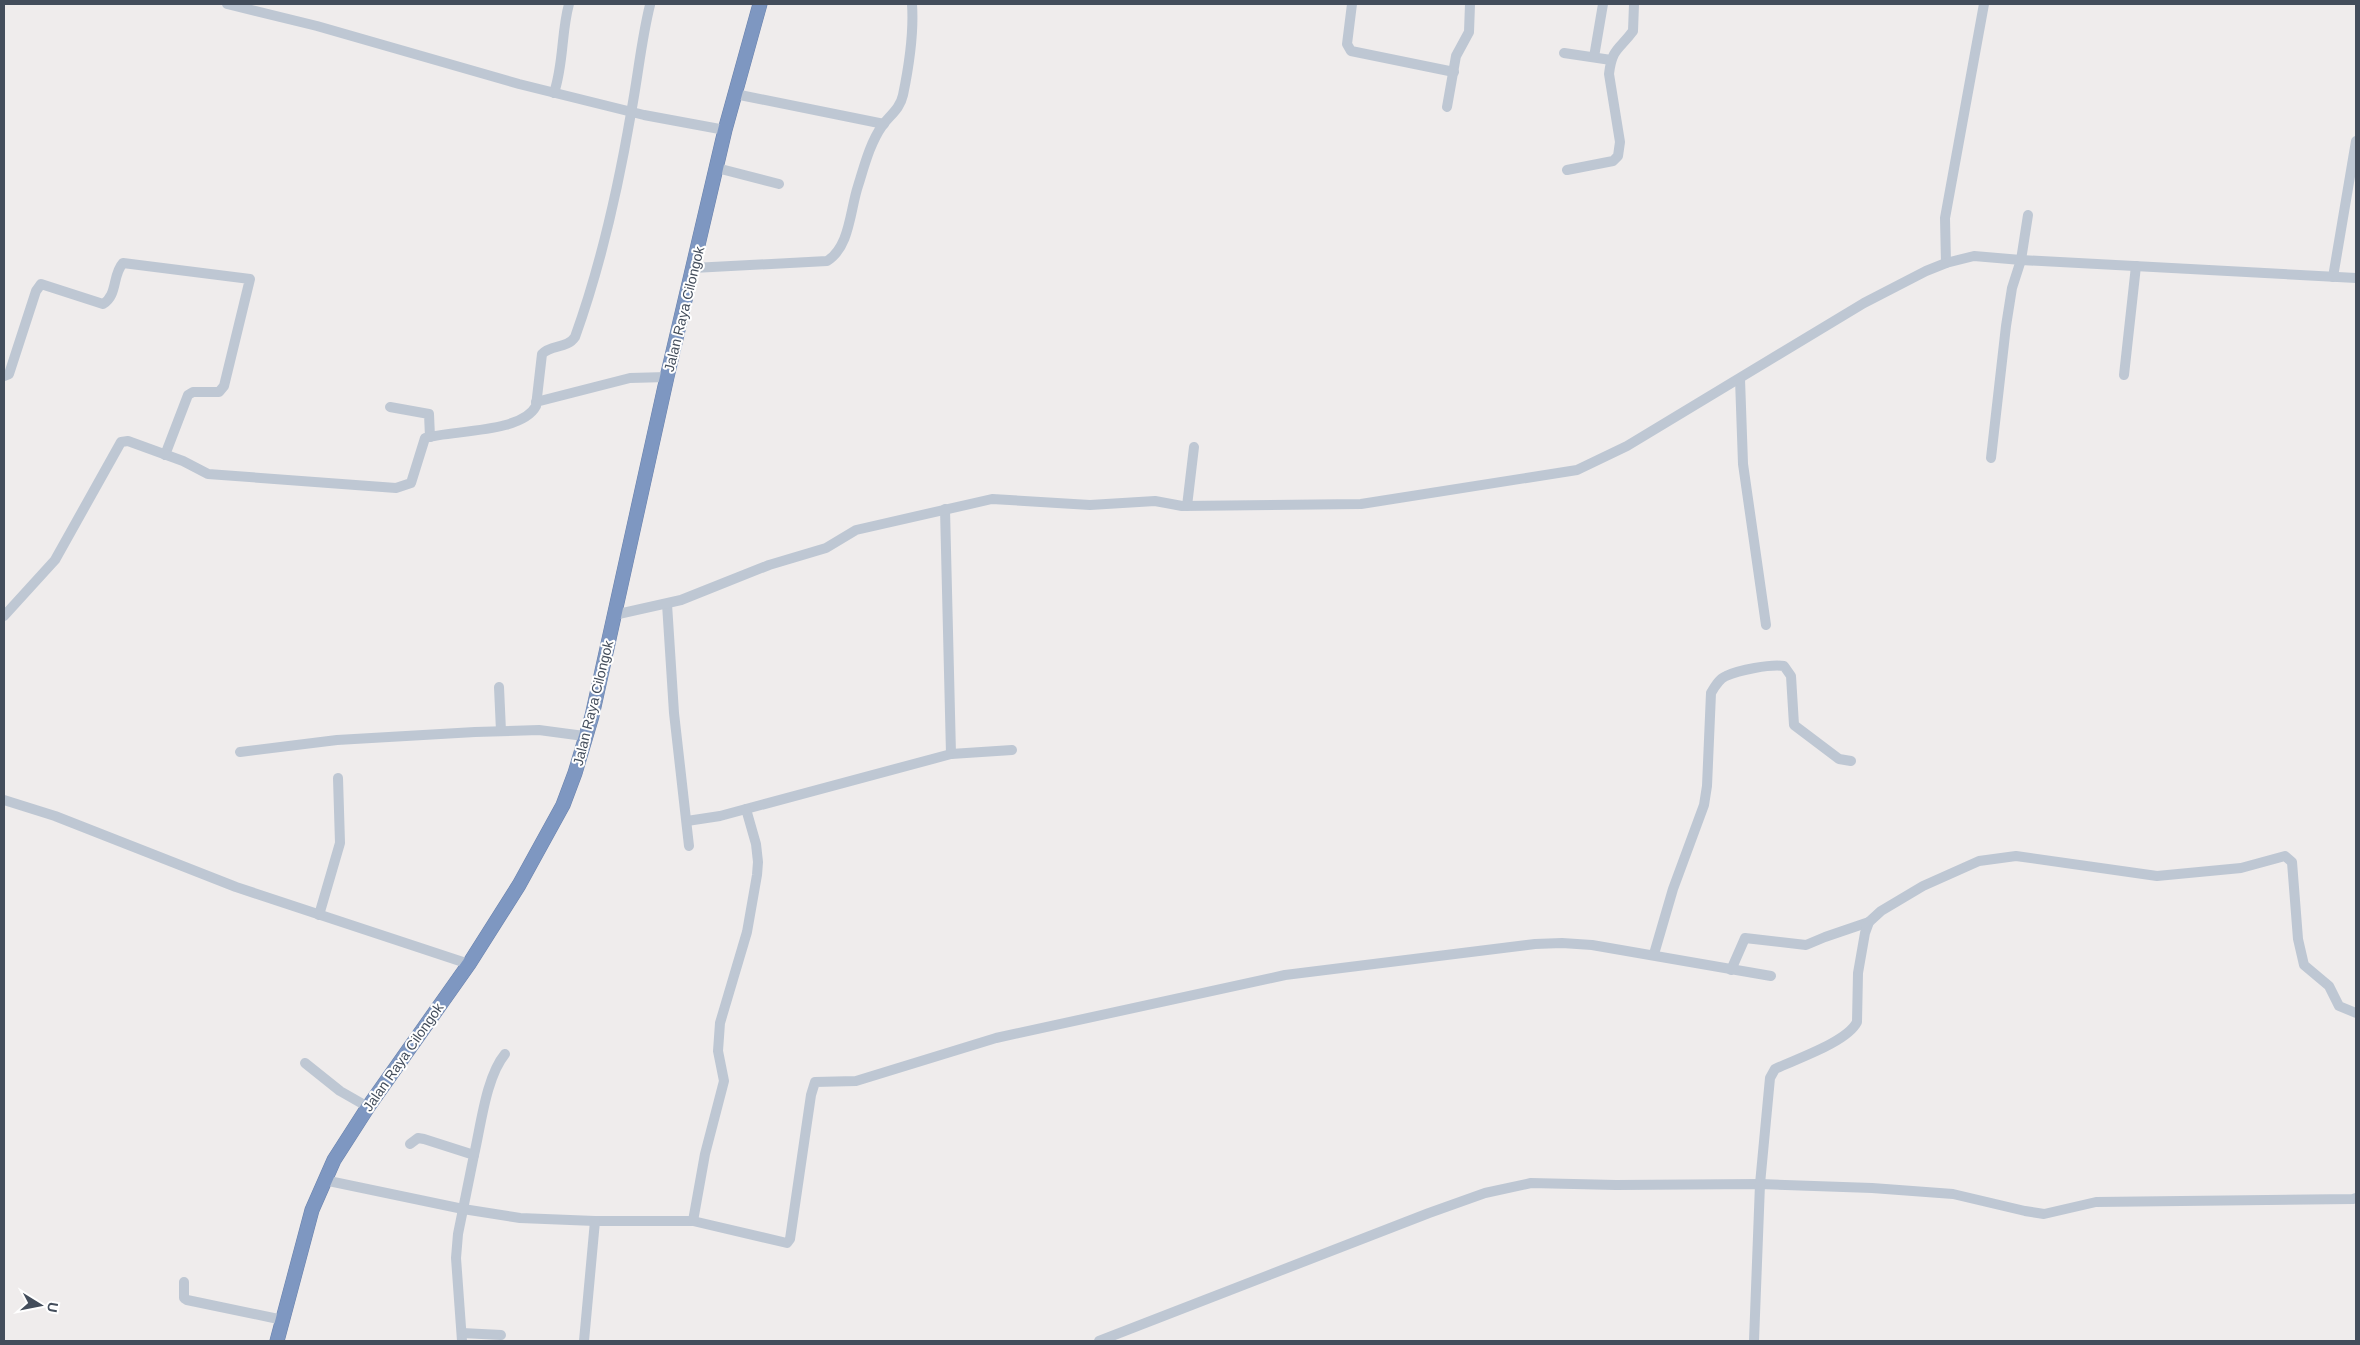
<svg xmlns="http://www.w3.org/2000/svg" width="2360" height="1345" viewBox="0 0 2360 1345" font-family="Arial,sans-serif">
  <rect width="100%" height="100%" fill="#efecec"/>
  <g fill="none" stroke-linecap="round" stroke-linejoin="round">
    <g stroke="#6a82ac" stroke-width="15">
      <polyline id="highway" points="277,1341 312,1210 334,1160 368,1107 469,964 519,885 563,805 575,773 592,716 667,377 725,130 760,4"/>
    </g>
    <g stroke="#bec7d3" stroke-width="10">
      <polyline points="227,4 317,26 519,84 644,115 725,130"/>
      <polyline points="1352,4 1347,44 1351,51 1454,72"/>
      <polyline points="1564,53 1611,60"/>
      <polyline points="1594,57 1603,4"/>
      <path d="M554,93C564,63 561,33 569,4"/>
      <polyline points="735,94 884,124"/>
      <polyline points="1447,107 1456,56 1469,32 1470,4"/>
      <polyline points="717,168 779,184"/>
      <path d="M1567,170L1613,161L1618,156L1620,142L1609,74C1612,48 1619,50 1633,31L1634,4"/>
      <polyline points="1946,263 1945,218 1984,4"/>
      <path d="M693,268L827,261C850,247 850,210 858,186C864,167 870,143 882,126C890,115 900,109 903,95C909,66 914,33 912,4"/>
      <polyline points="2333,277 2356,141"/>
      <polyline points="2124,375 2136,266"/>
      <path d="M4,376L9,374L36,291L41,284L103,304C118,295 112,275 123,263L250,279L224,386L219,392H193L188,395L165,455"/>
      <polyline points="1740,379 1743,464 1766,625"/>
      <polyline points="536,402 630,378 667,377"/>
      <polyline points="390,407 429,414 430,437"/>
      <polyline points="1991,458 2006,326 2012,288 2021,260 2028,215"/>
      <polyline points="1187,506 1194,447"/>
      <polyline points="945,509 951,754"/>
      <polyline points="667,604 674,713 689,846"/>
      <polyline points="614,615 681,600 769,565 826,548 856,530 992,499 1090,505 1155,501 1182,506 1361,504 1577,470 1627,446 1864,303 1926,271 1946,263 1974,256 2021,260 2356,278"/>
      <path d="M4,616L55,560L121,442L128,441L183,461L208,474L396,488L411,483L425,438C453,430 522,433 536,406L542,354C551,344 567,349 575,337C601,265 618,189 631,113C638,77 641,41 650,5"/>
      <polyline points="499,687 501,731"/>
      <polyline points="240,752 337,740 475,732 539,730 584,736"/>
      <polyline points="4,800 55,816 236,887 469,964"/>
      <polyline points="687,821 720,816 951,754 1012,750"/>
      <polyline points="319,915 340,843 338,778"/>
      <path d="M1654,954L1673,889L1704,805L1707,786L1711,693C1715,686 1719,679 1726,676C1739,670 1770,664 1784,666L1791,676L1794,725L1839,759L1851,761"/>
      <polyline points="1731,970 1745,938 1806,945 1825,937 1869,922"/>
      <polyline points="305,1063 340,1091 368,1107"/>
      <polyline points="410,1144 418,1138 424,1139 474,1155 458,1234 456,1258 462,1341"/>
      <path d="M474,1155C481,1125 486,1077 505,1054"/>
      <polyline points="324,1180 463,1209 520,1218 595,1221 693,1221 787,1243 790,1239 811,1095 815,1082 856,1081 996,1038 1285,975 1535,944 1562,943 1592,945 1771,976"/>
      <polyline points="693,1221 705,1154 724,1081 718,1051 720,1023 747,932 757,875 758,862 756,844 746,809"/>
      <polyline points="184,1282 184,1298 187,1300 283,1320"/>
      <polyline points="462,1333 501,1335"/>
      <polyline points="584,1341 595,1221"/>
      <polyline points="1099,1341 1429,1213 1485,1193 1531,1183 1616,1185 1760,1184 1872,1188 1953,1194 2025,1211 2044,1214 2096,1202 2353,1199 2356,1198"/>
      <path d="M1754,1341L1760,1184L1770,1078L1775,1069C1796,1059 1847,1042 1857,1022L1858,973L1865,933L1869,922L1881,911L1923,886L1979,861L2016,856L2157,876L2241,868L2285,856L2292,862L2298,939L2304,965L2329,986L2339,1006L2356,1013"/>
    </g>
    <use href="#highway" stroke="#7e97c1" stroke-width="14"/>
  </g>
  <g text-anchor="middle" dominant-baseline="central" stroke-width="4" stroke-linejoin="round" paint-order="stroke">
    <g font-size="14" fill="#434d5b" stroke="#fff">
      <text transform="translate(684 309) rotate(-76)">Jalan Raya Cilongok</text>
      <text transform="translate(593 703) rotate(-76)">Jalan Raya Cilongok</text>
      <text transform="translate(403 1057) rotate(-55)">Jalan Raya Cilongok</text>
    </g>
  </g>
  <rect width="2360" height="1345" fill="none" stroke="#434d5b" stroke-width="10"/>
  <g transform="translate(40 1305) rotate(100)" stroke="#ffffff" stroke-width="4" paint-order="stroke">
  <path d="M0-4L9 19L0 12L-9 19Z" fill="#434d5b"/>
  <text y="-8" font-size="14" font-weight="bold" text-anchor="middle" fill="#434d5b">U</text>
  </g>
</svg>
